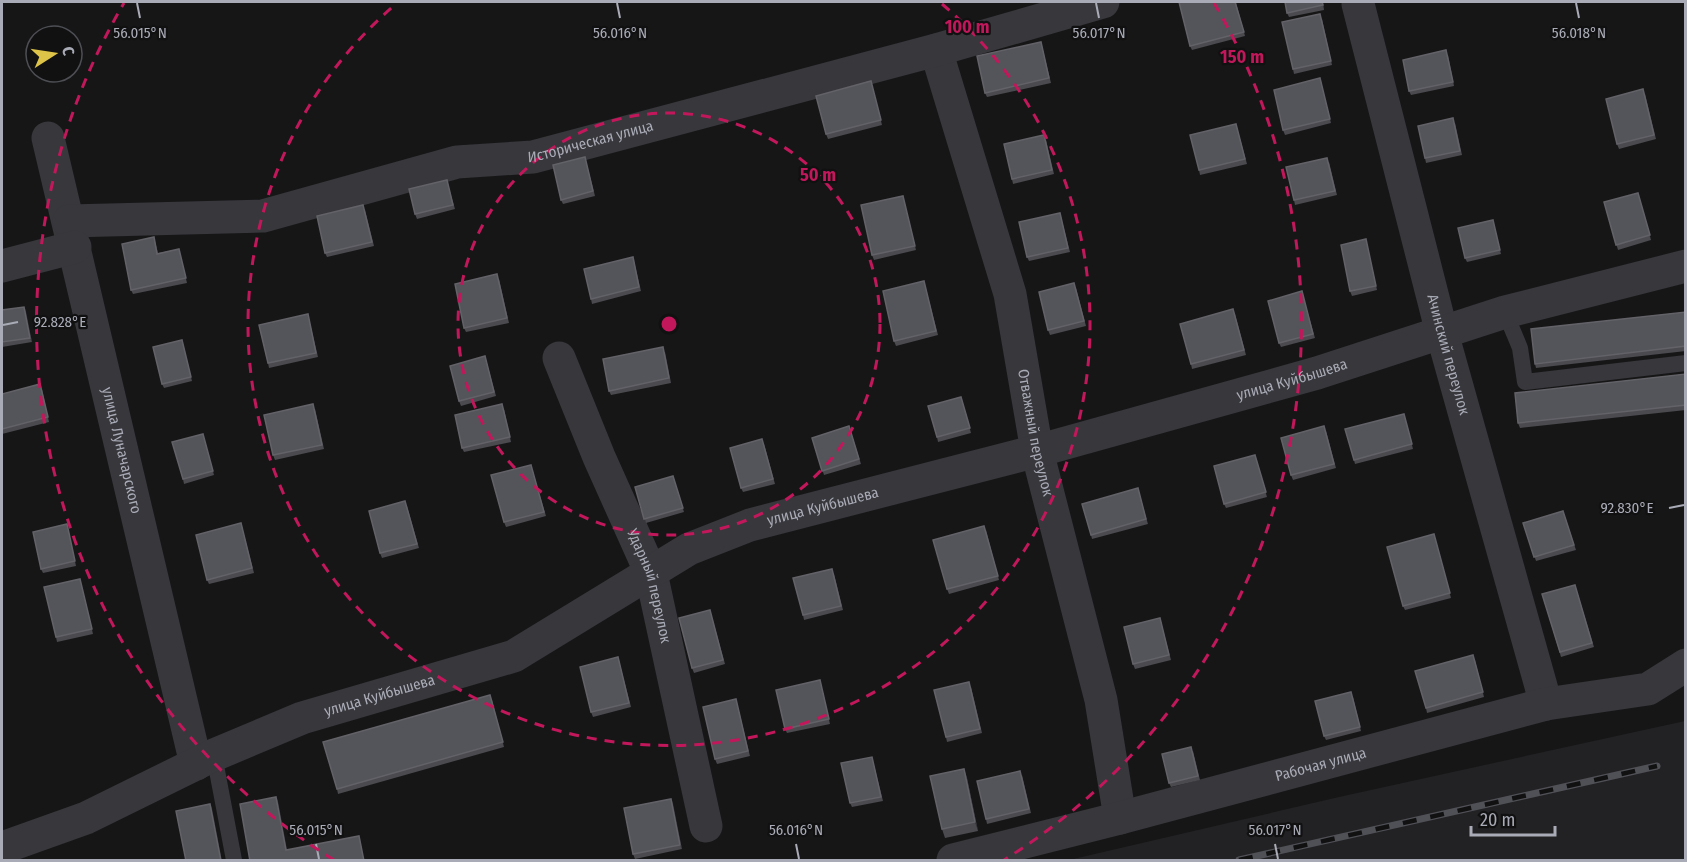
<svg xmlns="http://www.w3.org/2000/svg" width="1687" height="862" viewBox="0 0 1687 862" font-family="'Fira Sans Condensed',sans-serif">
  <rect width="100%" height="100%" fill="#161617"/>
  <polygon fill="#222224" points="1685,721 1685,860 1069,860 1339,797"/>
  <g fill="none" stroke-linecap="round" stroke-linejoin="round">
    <g stroke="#37373c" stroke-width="16">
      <polyline points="1505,312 1520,348 1525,382 1686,363"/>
      <polyline points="214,755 234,860"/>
    </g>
    <g stroke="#37373c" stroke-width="33">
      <path id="s1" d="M1358,4L1442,333L1546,704"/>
      <path id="s2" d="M936,50L1010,294L1037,451L1101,700L1120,818"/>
      <path id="s3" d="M48,138L196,764"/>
      <path id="s4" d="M69,221L263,216L457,162L533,157L936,50L1103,2"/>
      <polyline points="2,266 75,247"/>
      <path id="s5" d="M559,358L599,457L651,573L706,826"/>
      <path id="s6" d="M2,848L86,818L214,755L302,718L514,656L689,549L750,525L1037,451L1317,373L1505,312L1686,266"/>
      <path id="s7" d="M953,860L1120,818L1546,704L1648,689L1686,665"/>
    </g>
    <g stroke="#505157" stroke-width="7">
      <polyline id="rail" points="1239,860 1657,766"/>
    </g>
    <use href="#rail" stroke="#111112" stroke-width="4.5" stroke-dasharray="14" stroke-linecap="butt"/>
  </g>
  <g fill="#4a4a4f">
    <polygon points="1236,2 1245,36 1192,50 1190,46"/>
    <polygon points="1323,2 1324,10 1289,17 1287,13"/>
    <polygon points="1322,19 1332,65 1294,74 1293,69"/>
    <polygon points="1041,42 1051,83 987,97 985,93"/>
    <polygon points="1448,55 1454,86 1411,95 1409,91"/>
    <polygon points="871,81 882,125 828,139 826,134"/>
    <polygon points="1321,83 1331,123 1285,135 1283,130"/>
    <polygon points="1645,94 1656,139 1619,149 1617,144"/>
    <polygon points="1455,123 1462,155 1426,163 1425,158"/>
    <polygon points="1236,124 1247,164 1200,175 1199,170"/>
    <polygon points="1046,140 1054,174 1013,184 1012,179"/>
    <polygon points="585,157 595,196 563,204 561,200"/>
    <polygon points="1329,162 1337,195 1295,205 1294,200"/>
    <polygon points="448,185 455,209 417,219 415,214"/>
    <polygon points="903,196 916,250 874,260 872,255"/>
    <polygon points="1639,197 1651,240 1618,250 1604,202"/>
    <polygon points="365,210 374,246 327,257 325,253"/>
    <polygon points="1060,213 1070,252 1029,261 1027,257"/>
    <polygon points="1494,225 1501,254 1467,262 1465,258"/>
    <polygon points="154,237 158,253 179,249 187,283 133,294 131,290"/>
    <polygon points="1366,239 1377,290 1352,296 1350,291"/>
    <polygon points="633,257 641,291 592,304 591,299"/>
    <polygon points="499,279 509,323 466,332 464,328"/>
    <polygon points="924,281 938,335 896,346 894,341"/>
    <polygon points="1076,288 1086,326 1050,335 1048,330"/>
    <polygon points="1303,296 1315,338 1281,347 1279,343"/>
    <polygon points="24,307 32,342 2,347 2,310"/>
    <polygon points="1686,312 1686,351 1536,368 1535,364"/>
    <polygon points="1235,314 1246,355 1192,369 1191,364"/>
    <polygon points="309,319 318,357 269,368 268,363"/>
    <polygon points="183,344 192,381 164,388 162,384"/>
    <polygon points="665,352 671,383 611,395 609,391"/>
    <polygon points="485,356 496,396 461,406 459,401"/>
    <polygon points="1686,374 1686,410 1520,428 1518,423"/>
    <polygon points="42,389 49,422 2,434 2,394"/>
    <polygon points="961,397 971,433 938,442 937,437"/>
    <polygon points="315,409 324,449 275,460 273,455"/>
    <polygon points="504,409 511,442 464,452 462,448"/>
    <polygon points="1404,414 1413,449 1355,464 1354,460"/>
    <polygon points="849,426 861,464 824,475 812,438"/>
    <polygon points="1326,431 1336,468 1293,480 1291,475"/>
    <polygon points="204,439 214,475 184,484 183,479"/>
    <polygon points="764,444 775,484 743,492 741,488"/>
    <polygon points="1255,455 1267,497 1226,508 1224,504"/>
    <polygon points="532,469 546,516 506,527 504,522"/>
    <polygon points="673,476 684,512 646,523 635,487"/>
    <polygon points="1139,493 1148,524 1092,539 1091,535"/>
    <polygon points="407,506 419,548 382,558 380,553"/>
    <polygon points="1563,511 1576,550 1536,561 1523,523"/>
    <polygon points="241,523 254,573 209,584 207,580"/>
    <polygon points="67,524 76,566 43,573 41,569"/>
    <polygon points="986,530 999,580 949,594 947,589"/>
    <polygon points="1434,534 1451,598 1405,610 1403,606"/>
    <polygon points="834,574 843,610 804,620 803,615"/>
    <polygon points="80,579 93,634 57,642 56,637"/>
    <polygon points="1575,585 1594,647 1561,657 1542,594"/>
    <polygon points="710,610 725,664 694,673 692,668"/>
    <polygon points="1160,618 1171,660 1135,669 1133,664"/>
    <polygon points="618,657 631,707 593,717 591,712"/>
    <polygon points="1475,660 1484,697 1427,713 1426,708"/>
    <polygon points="820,680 830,724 787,733 785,729"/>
    <polygon points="971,687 982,733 947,742 946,737"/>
    <polygon points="1353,697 1361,731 1326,740 1324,736"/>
    <polygon points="736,699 750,756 717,764 715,759"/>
    <polygon points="492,700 504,747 338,794 337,789"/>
    <polygon points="1193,751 1200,780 1171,787 1169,783"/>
    <polygon points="872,757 883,801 852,807 850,803"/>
    <polygon points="964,769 967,778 978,831 945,838 942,829"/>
    <polygon points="1022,775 1031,813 987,824 986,819"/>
    <polygon points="671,799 682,849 635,859 633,854"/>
  </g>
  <g fill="#313134">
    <polygon points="24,307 26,311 32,342 30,338"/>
    <polygon points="964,769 967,778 978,831 975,822"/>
    <polygon points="276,797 278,801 288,855 286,850"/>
    <polygon points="671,799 673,803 682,849 680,845"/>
    <polygon points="210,804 212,808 222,861 221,861"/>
  </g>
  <g fill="#54555a" stroke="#626268" stroke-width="1.5">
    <polygon points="1179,2 1235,2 1244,32 1190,46"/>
    <polygon points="1285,2 1322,2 1323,5 1287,13"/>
    <polygon points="1320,14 1331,61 1293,69 1282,22"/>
    <polygon points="1041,42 1049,78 985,93 977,56"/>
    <polygon points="1446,50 1453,82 1409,91 1403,60"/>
    <polygon points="1320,78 1330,119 1283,130 1274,90"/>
    <polygon points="871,81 881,120 826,134 816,96"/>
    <polygon points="1643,89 1654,135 1617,144 1606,99"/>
    <polygon points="1453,118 1460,151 1425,158 1418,126"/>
    <polygon points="1236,124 1245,159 1199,170 1190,135"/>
    <polygon points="1044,135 1052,170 1012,179 1004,144"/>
    <polygon points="585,157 593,191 561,200 553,165"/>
    <polygon points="1327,158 1335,191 1294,200 1286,167"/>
    <polygon points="447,180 453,205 415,214 409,189"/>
    <polygon points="1638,193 1650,235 1616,245 1604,202"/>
    <polygon points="903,196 915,246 872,255 861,205"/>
    <polygon points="363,205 372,242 325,253 317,216"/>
    <polygon points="1060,213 1068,248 1027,257 1019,222"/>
    <polygon points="1493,220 1500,250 1465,258 1458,228"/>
    <polygon points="154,237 157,254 179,249 186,278 131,290 122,244"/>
    <polygon points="1366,239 1376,286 1350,291 1341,245"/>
    <polygon points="633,257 639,287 591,299 584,269"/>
    <polygon points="497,274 507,318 464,328 455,284"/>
    <polygon points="924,281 936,331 894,341 883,291"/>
    <polygon points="1074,283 1084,321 1048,330 1039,292"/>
    <polygon points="1302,291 1313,334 1279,343 1268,301"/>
    <polygon points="24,307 30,338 2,342 2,310"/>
    <polygon points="1233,309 1244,350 1191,364 1180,324"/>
    <polygon points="1686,312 1686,346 1535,364 1531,329"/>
    <polygon points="308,314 316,353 268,363 259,325"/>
    <polygon points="182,340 191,377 162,384 153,347"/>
    <polygon points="663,347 669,378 609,391 603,359"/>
    <polygon points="485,356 494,392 459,401 450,366"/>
    <polygon points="1686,374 1686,405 1518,423 1515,393"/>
    <polygon points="40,384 48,417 2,429 2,394"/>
    <polygon points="961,397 970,428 937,437 928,406"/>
    <polygon points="313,404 322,445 273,455 264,415"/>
    <polygon points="502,404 510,437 462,448 455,415"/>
    <polygon points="1404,414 1412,444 1354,460 1345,429"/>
    <polygon points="849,426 859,459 822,471 812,438"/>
    <polygon points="1324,426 1334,464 1291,475 1281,438"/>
    <polygon points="203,434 213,471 183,479 172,442"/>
    <polygon points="762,439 773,479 741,488 730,448"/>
    <polygon points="1255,455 1266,492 1224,504 1214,466"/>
    <polygon points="531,465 544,512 504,522 491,475"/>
    <polygon points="673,476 683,508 644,519 635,487"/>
    <polygon points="1138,488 1146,519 1091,535 1082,504"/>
    <polygon points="405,501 417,544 380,553 369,511"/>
    <polygon points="1563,511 1574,545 1534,557 1523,523"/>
    <polygon points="241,523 252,568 207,580 196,535"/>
    <polygon points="67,524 75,561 41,569 33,532"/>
    <polygon points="984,526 998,576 947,589 933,540"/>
    <polygon points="1434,534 1450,593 1403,606 1387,547"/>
    <polygon points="832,569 841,606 803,615 793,578"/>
    <polygon points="80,579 92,629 56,637 44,587"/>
    <polygon points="1575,585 1592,643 1560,652 1542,594"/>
    <polygon points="710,610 723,660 692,668 679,618"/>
    <polygon points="1160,618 1169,655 1133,664 1124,627"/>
    <polygon points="1473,655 1483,692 1426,708 1415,671"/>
    <polygon points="618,657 629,703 591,712 580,667"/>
    <polygon points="820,680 829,719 785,729 776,690"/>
    <polygon points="969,682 980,729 946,737 934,690"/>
    <polygon points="1351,692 1360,727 1324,736 1315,701"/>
    <polygon points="490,695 503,742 337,789 323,742"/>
    <polygon points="736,699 748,751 715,759 703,707"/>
    <polygon points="1191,747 1198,776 1169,783 1162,754"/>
    <polygon points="872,757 881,797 850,803 841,763"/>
    <polygon points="964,769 975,822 942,829 930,776"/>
    <polygon points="1020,771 1029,809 986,819 977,781"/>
    <polygon points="276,797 286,850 359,836 364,861 250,861 240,804"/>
    <polygon points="671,799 680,845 633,854 624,808"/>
    <polygon points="210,804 221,861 186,861 176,811"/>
  </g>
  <path fill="none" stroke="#a9abb6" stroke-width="2" d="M137,3L140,18M617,3L620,18M1096,3L1099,18M1576,3L1579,18M3,325L18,322M1669,508L1684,505M316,844L319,859M796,844L799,859M1275,844L1278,859"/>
  <g fill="none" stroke="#c2185b" stroke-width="3" stroke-dasharray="10 8">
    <circle cx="669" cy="324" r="211"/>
    <path d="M942 4A421 421 0 1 1 396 4"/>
    <path d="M334 860A632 632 0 0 1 124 3M1214 3A632 632 0 0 1 1004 860"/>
  </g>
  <g text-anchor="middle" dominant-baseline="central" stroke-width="4.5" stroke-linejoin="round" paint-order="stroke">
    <g font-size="15" fill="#a9abb6" stroke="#111112">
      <text stroke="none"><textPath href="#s4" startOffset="531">Историческая улица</textPath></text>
      <text stroke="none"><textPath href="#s1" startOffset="362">Ачинский переулок</textPath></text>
      <text stroke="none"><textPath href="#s6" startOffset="1380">улица Куйбышева</textPath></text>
      <text stroke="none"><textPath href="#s2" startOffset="396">Отважный переулок</textPath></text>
      <text stroke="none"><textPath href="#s3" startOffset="321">улица Луначарского</textPath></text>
      <text stroke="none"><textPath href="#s6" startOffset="894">улица Куйбышева</textPath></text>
      <text stroke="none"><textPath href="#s5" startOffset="246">Ударный переулок</textPath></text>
      <text stroke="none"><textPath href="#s6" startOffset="408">улица Куйбышева</textPath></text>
      <text stroke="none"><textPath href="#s7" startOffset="380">Рабочая улица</textPath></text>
    </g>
  </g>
  <g font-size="15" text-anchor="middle" fill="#a9abb6" stroke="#111112" stroke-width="4.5" stroke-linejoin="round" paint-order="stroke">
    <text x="140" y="38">56.015°N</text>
    <text x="620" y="38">56.016°N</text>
    <text x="1099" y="38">56.017°N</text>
    <text x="1579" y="38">56.018°N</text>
    <text x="60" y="327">92.828°E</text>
    <text x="1627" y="513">92.830°E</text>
    <text x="316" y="835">56.015°N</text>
    <text x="796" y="835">56.016°N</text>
    <text x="1275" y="835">56.017°N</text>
  </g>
  <circle cx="669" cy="324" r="9" fill="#c2185b" stroke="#111112" stroke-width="3"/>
  <g font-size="18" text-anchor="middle" font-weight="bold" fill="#c2185b" stroke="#111112" stroke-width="4.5" stroke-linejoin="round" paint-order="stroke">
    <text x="967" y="33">100 m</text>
    <text x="1242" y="63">150 m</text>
    <text x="818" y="181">50 m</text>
  </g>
  <rect width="1687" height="862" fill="none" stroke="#a9abb6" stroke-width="6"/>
  <g transform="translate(54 54) rotate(78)"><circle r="28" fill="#111112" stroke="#4e4f54" stroke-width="1.5"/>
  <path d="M0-4.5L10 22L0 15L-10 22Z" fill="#ddc348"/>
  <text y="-9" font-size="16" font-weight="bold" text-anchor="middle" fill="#a9abb6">С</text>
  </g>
  <path d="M1471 826v9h84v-9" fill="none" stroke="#a9abb6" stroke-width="3"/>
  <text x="1480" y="826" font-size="18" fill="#a9abb6" stroke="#111112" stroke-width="4.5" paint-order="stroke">20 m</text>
</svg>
